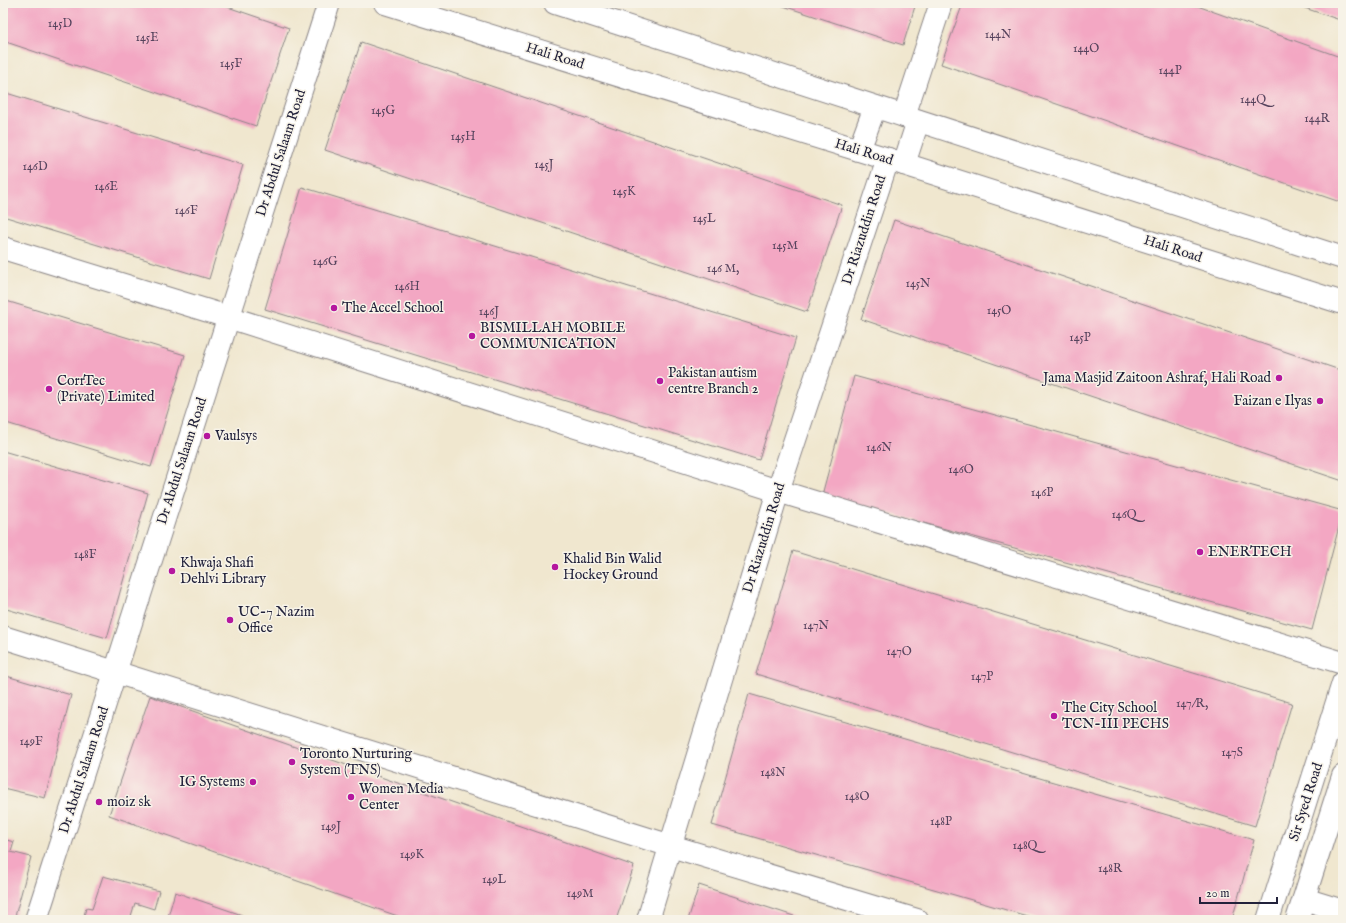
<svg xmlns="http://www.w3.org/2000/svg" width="1346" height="923" viewBox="0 0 1346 923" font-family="'IM FELL English',serif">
  <rect width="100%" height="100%" fill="#f7f3e8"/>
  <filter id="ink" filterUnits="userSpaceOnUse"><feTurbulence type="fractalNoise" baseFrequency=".025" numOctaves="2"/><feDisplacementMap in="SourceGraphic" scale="8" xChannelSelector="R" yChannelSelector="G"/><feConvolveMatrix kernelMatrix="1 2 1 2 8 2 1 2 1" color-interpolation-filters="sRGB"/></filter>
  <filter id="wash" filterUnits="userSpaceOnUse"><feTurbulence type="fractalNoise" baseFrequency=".012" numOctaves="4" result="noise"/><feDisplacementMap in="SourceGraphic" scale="16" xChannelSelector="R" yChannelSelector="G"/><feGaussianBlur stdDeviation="0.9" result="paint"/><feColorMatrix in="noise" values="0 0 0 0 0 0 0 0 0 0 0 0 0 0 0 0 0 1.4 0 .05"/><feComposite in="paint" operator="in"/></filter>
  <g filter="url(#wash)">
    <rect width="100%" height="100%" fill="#f0e7cf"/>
    <g id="blocks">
      <g fill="#f3a7c3">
        <polygon points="3,3 216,3 289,28 256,126 3,41"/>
        <polygon points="774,3 916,3 903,45"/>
        <polygon points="963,3 1189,3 1343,58 1343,203 941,64"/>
        <polygon points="1290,3 1343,3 1343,21"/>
        <polygon points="361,42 842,205 807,312 325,150"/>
        <polygon points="3,92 243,165 209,279 3,216"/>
        <polygon points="302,187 796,338 759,460 265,309"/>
        <polygon points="894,220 1343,371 1343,481 861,319"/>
        <polygon points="3,300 185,355 151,467 3,422"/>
        <polygon points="854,376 1343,511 1312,630 822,495"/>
        <polygon points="3,451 148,493 107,638 3,608"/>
        <polygon points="793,551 1292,703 1255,826 756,674"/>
        <polygon points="3,675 71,695 45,798 3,788"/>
        <polygon points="749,694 1254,840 1232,920 1041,920 712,825"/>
        <polygon points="150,696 634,866 616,920 409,920 109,815"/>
        <polygon points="3,839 14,842 11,852 31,857 14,920 3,920"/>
        <polygon points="103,876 159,891 154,909 135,903 131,916 143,920 83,920 86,908 92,909"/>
        <polygon points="699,885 806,920 688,920"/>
        <polygon points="175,892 242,915 240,920 167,920"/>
      </g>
    </g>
  </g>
  <g filter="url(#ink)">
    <use href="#blocks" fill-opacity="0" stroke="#898485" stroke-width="1"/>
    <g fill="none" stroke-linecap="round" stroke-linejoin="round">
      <g stroke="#898485" stroke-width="24">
        <g id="street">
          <polyline points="385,3 888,159 1343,303"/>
          <polyline points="555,3 1343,258"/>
          <polyline points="904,116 941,3"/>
          <polyline points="859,150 875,107"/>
          <polyline points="904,164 918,121"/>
          <polyline points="3,248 228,317 778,491 1343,663"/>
          <polyline points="3,637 671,846 917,920"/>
          <polyline points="1304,899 1343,911"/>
          <polyline points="36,920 329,3"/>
          <polyline points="648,920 778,491 888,159"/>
        </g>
      </g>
      <g stroke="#898485" stroke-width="24">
        <g id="secondary">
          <polyline points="1268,920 1343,683"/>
          <polyline points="1297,920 1343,776"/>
        </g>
      </g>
      <use href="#street" stroke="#fff" stroke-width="22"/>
      <use href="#secondary" stroke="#fff" stroke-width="22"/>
    </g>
  </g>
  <g fill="#b5179e" stroke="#f7f3e8" stroke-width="1.5">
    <circle cx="334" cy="308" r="4"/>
    <circle cx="472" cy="336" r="4"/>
    <circle cx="1279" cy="378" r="4"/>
    <circle cx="660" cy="381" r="4"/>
    <circle cx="49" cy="389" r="4"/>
    <circle cx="1320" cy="401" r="4"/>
    <circle cx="207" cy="436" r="4"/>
    <circle cx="1200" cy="552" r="4"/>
    <circle cx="555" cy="567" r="4"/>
    <circle cx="172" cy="571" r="4"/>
    <circle cx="230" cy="620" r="4"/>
    <circle cx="1054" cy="716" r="4"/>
    <circle cx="292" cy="762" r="4"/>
    <circle cx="253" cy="782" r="4"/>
    <circle cx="351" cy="797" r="4"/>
    <circle cx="99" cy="802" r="4"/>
  </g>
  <g text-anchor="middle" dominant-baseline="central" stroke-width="3" stroke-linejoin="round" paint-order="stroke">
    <g font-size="12" fill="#56435d">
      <text x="60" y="23">145D</text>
      <text x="998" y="34">144N</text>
      <text x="147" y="37">145E</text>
      <text x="1086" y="48">144O</text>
      <text x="231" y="63">145F</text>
      <text x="1170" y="70">144P</text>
      <text x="1253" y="99">144Q</text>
      <text x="383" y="110">145G</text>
      <text x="1317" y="118">144R</text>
      <text x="463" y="136">145H</text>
      <text x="544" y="164">145J</text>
      <text x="35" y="166">146D</text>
      <text x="106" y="186">146E</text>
      <text x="624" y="191">145K</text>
      <text x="186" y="210">146F</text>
      <text x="704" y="218">145L</text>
      <text x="785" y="245">145M</text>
      <text x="325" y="261">146G</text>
      <text x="723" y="268">146 M,</text>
      <text x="918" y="283">145N</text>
      <text x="407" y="286">146H</text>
      <text x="999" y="310">145O</text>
      <text x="489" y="311">146J</text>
      <text x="1080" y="337">145P</text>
      <text x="879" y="447">146N</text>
      <text x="961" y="469">146O</text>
      <text x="1042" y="492">146P</text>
      <text x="1124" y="514">146Q</text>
      <text x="85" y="554">148F</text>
      <text x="816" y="625">147N</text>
      <text x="899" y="651">147O</text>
      <text x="982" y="676">147P</text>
      <text x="1192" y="703">147/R,</text>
      <text x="31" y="741">149F</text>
      <text x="1232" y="752">147S</text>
      <text x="773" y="772">148N</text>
      <text x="857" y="796">148O</text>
      <text x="941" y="821">148P</text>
      <text x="331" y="826">149J</text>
      <text x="1025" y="845">148Q</text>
      <text x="412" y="854">149K</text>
      <text x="1110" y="868">148R</text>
      <text x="494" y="879">149L</text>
      <text x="580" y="893">149M</text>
    </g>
    <g font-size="14" fill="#22223b" stroke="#f7f3e8">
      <text transform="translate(555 56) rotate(17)">Hali Road</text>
      <text transform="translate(864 152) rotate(17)">Hali Road</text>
      <text transform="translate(281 153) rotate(-72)">Dr Abdul Salaam Road</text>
      <text transform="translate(864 230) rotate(-72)">Dr Riazuddin Road</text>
      <text transform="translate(1173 249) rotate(18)">Hali Road</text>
      <text transform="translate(182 461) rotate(-72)">Dr Abdul Salaam Road</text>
      <text transform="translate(764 538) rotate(-73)">Dr Riazuddin Road</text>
      <text transform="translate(84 770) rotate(-72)">Dr Abdul Salaam Road</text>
      <text transform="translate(1306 802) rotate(-72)">Sir Syed Road</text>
    </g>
    <g font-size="14" fill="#22223b" stroke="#f7f3e8" text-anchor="start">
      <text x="342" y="308">The Accel School</text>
      <text x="480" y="328">BISMILLAH MOBILE<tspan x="480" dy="16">COMMUNICATION</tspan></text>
      <text x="668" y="373">Pakistan autism<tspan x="668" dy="16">centre Branch 2</tspan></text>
      <text x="1271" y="378" text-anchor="end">Jama Masjid Zaitoon Ashraf, Hali Road</text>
      <text x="57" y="381">CorrTec<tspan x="57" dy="16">(Private) Limited</tspan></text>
      <text x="1312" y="401" text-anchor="end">Faizan e Ilyas</text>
      <text x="215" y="436">Vaulsys</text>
      <text x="1208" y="552">ENERTECH</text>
      <text x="563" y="559">Khalid Bin Walid<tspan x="563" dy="16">Hockey Ground</tspan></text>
      <text x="180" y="563">Khwaja Shafi<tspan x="180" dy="16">Dehlvi Library</tspan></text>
      <text x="238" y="612">UC-7 Nazim<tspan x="238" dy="16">Office</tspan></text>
      <text x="1062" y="708">The City School<tspan x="1062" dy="16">TCN-III PECHS</tspan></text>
      <text x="300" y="754">Toronto Nurturing<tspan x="300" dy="16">System (TNS)</tspan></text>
      <text x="245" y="782" text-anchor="end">IG Systems</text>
      <text x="359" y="789">Women Media<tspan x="359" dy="16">Center</tspan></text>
      <text x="107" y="802">moiz sk</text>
    </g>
  </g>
  <rect width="1346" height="923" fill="none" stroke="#f7f3e8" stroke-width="16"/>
  <path d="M1200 897v6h77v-6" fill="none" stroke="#22223b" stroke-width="2"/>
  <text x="1206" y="897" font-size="12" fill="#22223b" stroke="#f7f3e8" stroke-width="3" paint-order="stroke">20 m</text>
</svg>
